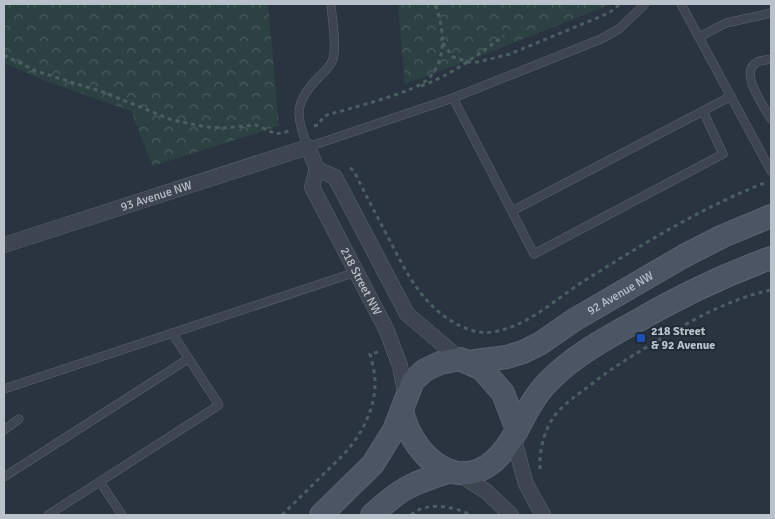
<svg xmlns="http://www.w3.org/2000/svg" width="775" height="519" viewBox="0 0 775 519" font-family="Signika,sans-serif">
  <defs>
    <pattern id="park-crowns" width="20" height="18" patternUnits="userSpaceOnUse" patternTransform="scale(1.25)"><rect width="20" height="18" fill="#2c4242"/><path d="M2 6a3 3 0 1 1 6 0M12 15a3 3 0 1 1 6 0" fill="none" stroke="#485c5c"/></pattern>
  </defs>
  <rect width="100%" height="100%" fill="#293440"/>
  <g fill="url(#park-crowns)">
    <polygon points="4,4 268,4 279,126 153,166 131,111 48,82 4,63"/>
    <polygon points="398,4 611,4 488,53 405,84"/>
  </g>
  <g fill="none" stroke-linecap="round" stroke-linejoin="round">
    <g stroke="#5a646e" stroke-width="9">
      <g id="service">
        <path d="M331,4C332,20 337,44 333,59C331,66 324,72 319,77C294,102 295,116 308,147L453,98L601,39L619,29L645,4"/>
        <polyline points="681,4 771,171"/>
        <polyline points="699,37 726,23 771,13"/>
        <path d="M771,59C767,60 760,60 756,63C739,73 764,106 771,119"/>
        <polyline points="453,98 534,254 723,154 703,111 731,96"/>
        <polyline points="512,211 703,111"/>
        <polyline points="4,389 356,272"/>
        <polyline points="4,430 19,419"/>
        <polyline points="4,477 188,359"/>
        <polyline points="100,482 122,515"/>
        <polyline points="48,515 219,405 172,333"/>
      </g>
    </g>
    <g stroke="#5a646e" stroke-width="16">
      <g id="minor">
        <polyline points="317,169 335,177 407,314 460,359"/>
        <path id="s1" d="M4,245L308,147L317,169L312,187L387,331L400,366L406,397"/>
        <polyline points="513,437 526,484 543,515"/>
        <polyline points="461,475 487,492 511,515"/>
      </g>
    </g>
    <g stroke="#5a646e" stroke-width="24">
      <g id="secondary">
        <path id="s2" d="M468,362L507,357L523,352L541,343L574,320L684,256L723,236L771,216"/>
        <path d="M517,430C526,413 535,395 548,382C571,358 601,341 630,325C676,298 721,276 771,258"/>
        <path d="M321,515L373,464L394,430L413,381L425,370L440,363L460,359L482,369L503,393L517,430C511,441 504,452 494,461C461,489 427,465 410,433C406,426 404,418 402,411"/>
        <path d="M372,515C400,489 412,483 448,472"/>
      </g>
    </g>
    <g stroke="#4b5f60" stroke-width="3" stroke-dasharray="4 4" stroke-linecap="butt">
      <polyline points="443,43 453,57 469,62 478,62 510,54 609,13 620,4"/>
      <polyline points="4,55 36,71 106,93 172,120 206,127 222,128 256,125 276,134 290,131"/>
      <path d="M421,86C452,75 477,55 504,36"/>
      <path d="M314,126L318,125L324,116C346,109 414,93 428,79C448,59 444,28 435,4"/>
      <path d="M350,168L354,171C365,194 377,216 389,239C403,266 416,293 440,313C454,324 474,335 492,332C528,327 555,299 584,281C643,244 702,207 767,182"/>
      <path d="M540,469C539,451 544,430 555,415C566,402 580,393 593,383C613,367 635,354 657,341C694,319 729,299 771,290"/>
      <path d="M282,515L343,455C361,436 376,408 375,381C375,372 372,362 370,354L378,352"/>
      <path d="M411,515C427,501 453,506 471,515"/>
    </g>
    <use href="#service" stroke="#3d4650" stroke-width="8"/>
    <use href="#minor" stroke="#3d4650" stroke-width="15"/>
    <use href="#secondary" stroke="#4b5563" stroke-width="22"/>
  </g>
  <rect fill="#1a4fb4" stroke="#212b36" stroke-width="2" x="636" y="333" width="10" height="10" rx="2.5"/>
  <g text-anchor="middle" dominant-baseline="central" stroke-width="4" stroke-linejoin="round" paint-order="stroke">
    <g font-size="12" fill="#b9c1cb" stroke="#212b36">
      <text stroke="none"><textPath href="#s1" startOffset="160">93 Avenue NW</textPath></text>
      <text stroke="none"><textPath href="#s1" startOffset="468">218 Street NW</textPath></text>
      <text stroke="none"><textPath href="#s2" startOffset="170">92 Avenue NW</textPath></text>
    </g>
    <g font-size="12" font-weight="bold" fill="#b9c1cb" stroke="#212b36" text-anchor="start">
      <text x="651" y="331">218 Street<tspan x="651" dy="14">&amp; 92 Avenue</tspan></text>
    </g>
  </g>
  <rect width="775" height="519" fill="none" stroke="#b9c1cb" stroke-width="10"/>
</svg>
